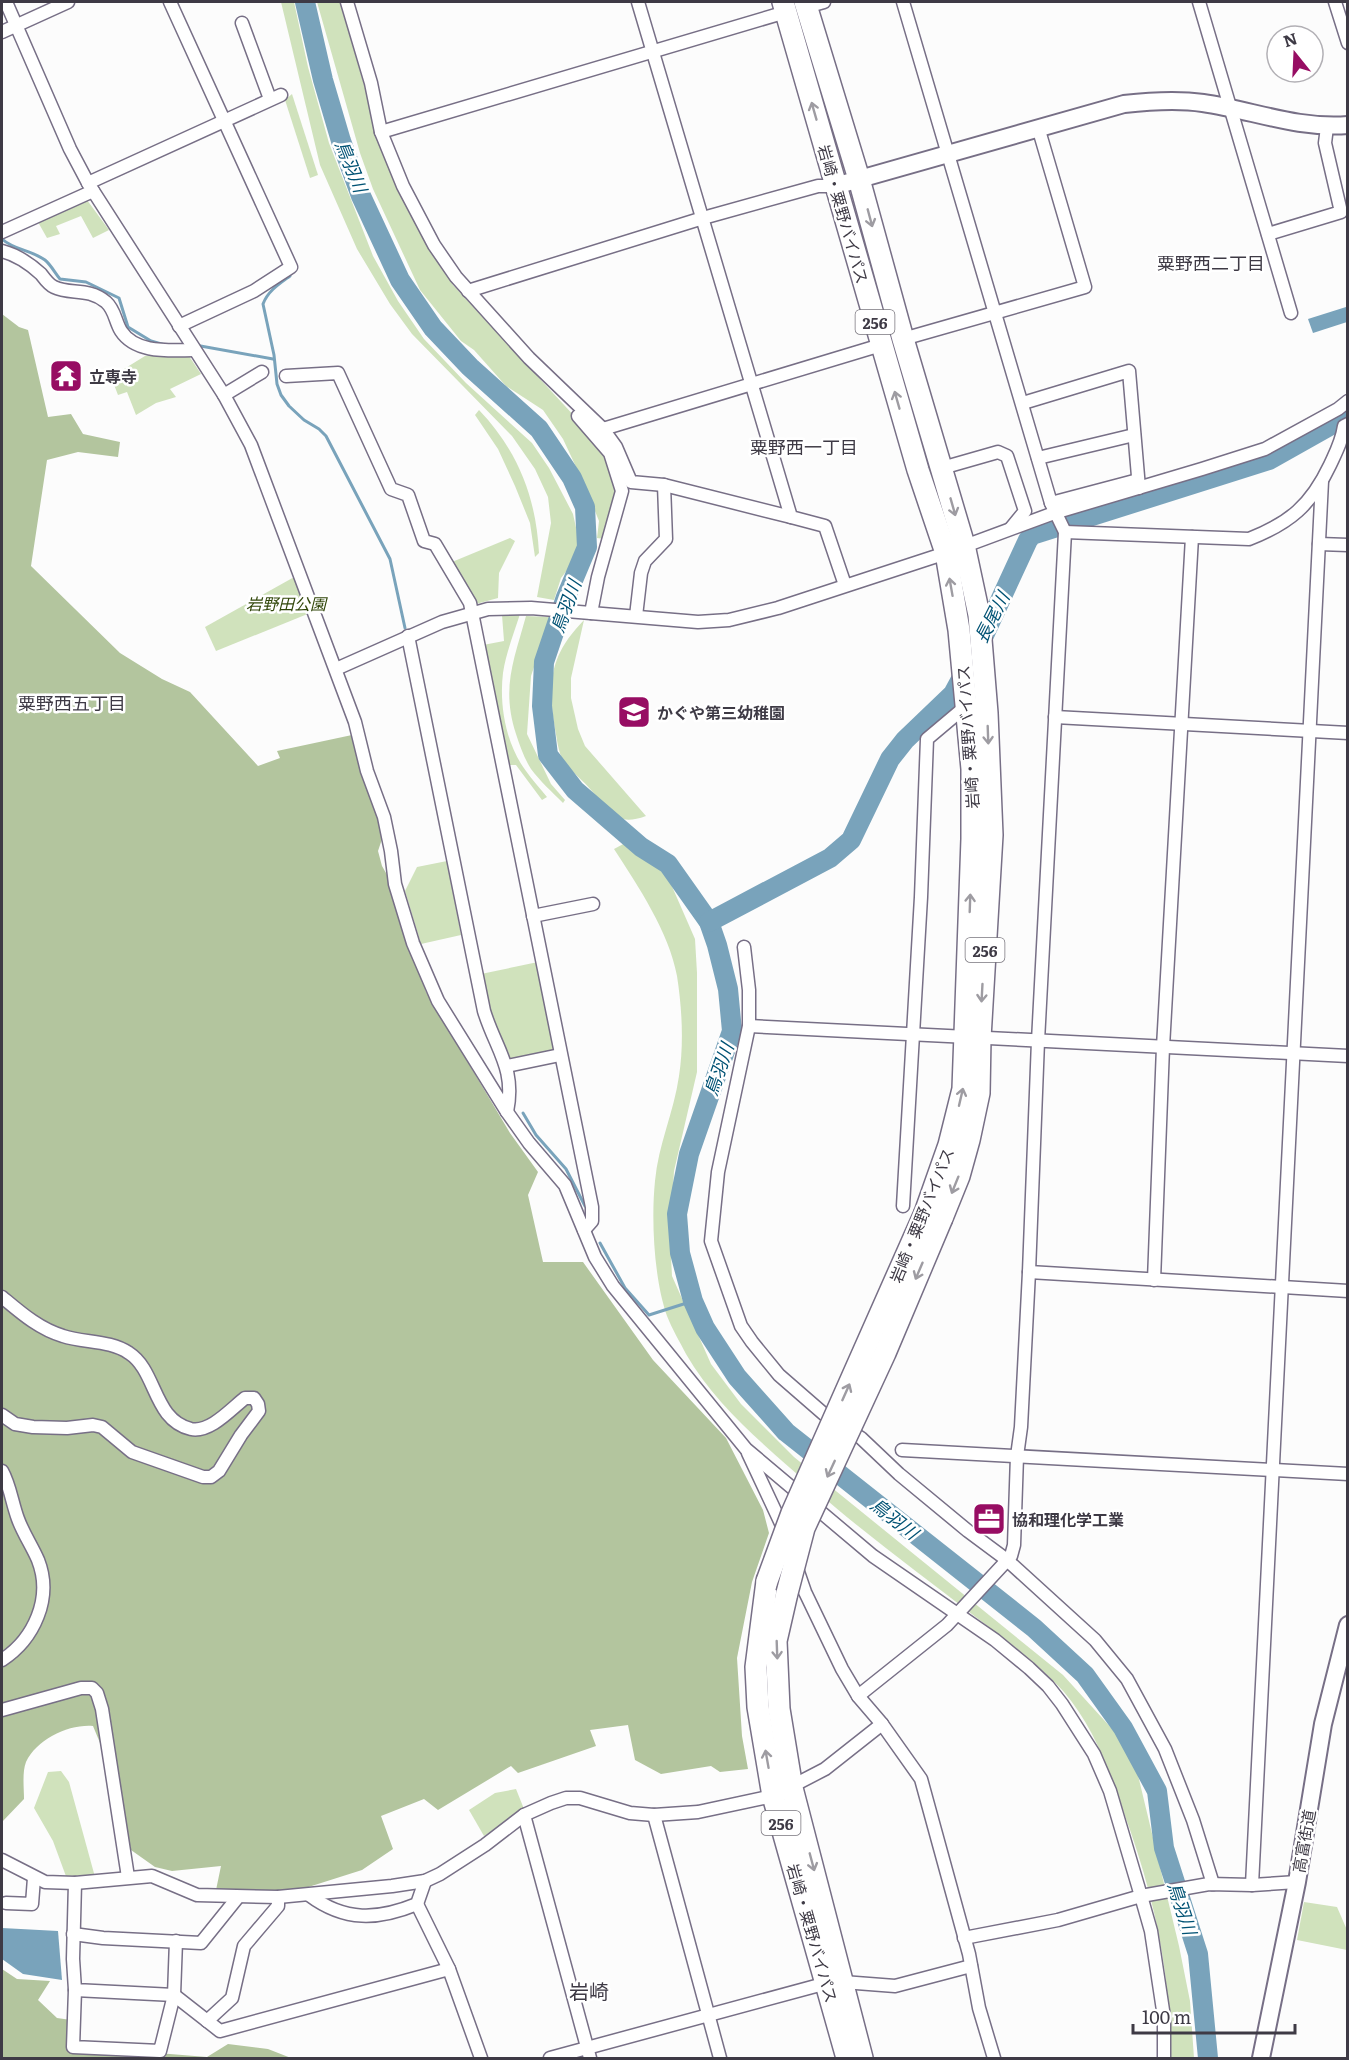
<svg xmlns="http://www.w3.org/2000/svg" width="1349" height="2060" viewBox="0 0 1349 2060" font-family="Literata,'Noto Sans JP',serif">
  <rect width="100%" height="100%" fill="#fcfcfc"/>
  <g fill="#d0e2bc">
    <polygon points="281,2 294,2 308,67 329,143 373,256 398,301 424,339 466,383 532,443 549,468 573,514 579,541 572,564 561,578 554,600 537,597 551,523 548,497 535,469 512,436 412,334 390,304 357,249 320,165"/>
    <path d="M317,2H340L380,140L407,208L453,285L590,433C604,453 621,477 616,503C614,515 608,528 604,539L597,538L599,521L585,486L563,439L543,410L506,386L474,350L461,341L420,290L373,189L360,153Z"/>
    <polygon points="292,94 318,175 310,178 285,100"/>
    <polygon points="87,200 109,230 93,238 81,216 56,226 60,234 47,238 38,222"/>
    <polygon points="187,353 201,374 170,389 176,397 156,403 136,415 127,392 118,395 111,377 145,356"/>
    <path d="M479,410C518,451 536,497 539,553L535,557L530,523L515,486L498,449L475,415Z"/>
    <polygon points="510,538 515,541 499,573 498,598 476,604 452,562"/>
    <polygon points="296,576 310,613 216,651 205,627"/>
    <path d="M520,614C514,633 506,653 503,673C499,705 506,745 526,771C532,780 540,788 547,797L542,800L516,765H508L483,645L504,641L502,615Z"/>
    <path d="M526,616L551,617L531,676L527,734L551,784L565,800L563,803C552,792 540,781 531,769C524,758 520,746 516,734C501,688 514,660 526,616Z"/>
    <path d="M584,620L571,678V698L578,729L585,746L646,816C616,827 610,812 591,790C583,780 570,771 563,760C558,752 557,738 555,729C547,682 550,655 584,620Z"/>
    <path d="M627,842L667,875L695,939L697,973V1072L674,1171L670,1237L672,1276L711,1364L741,1404L794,1457L1063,1675L1114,1731L1125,1746L1137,1771L1179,1946L1190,2001L1194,2058H1168C1167,2030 1169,2001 1165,1973C1158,1918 1143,1865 1124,1813C1110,1771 1093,1726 1064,1692C1038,1663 1007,1641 977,1618C922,1575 866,1535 814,1489C768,1448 717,1408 686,1354C680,1342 672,1329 667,1316C654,1279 651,1220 655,1181C658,1145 674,1112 679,1076C684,1044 682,1008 677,976C669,932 638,886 614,849Z"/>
    <polygon points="447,861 461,935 421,944 405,891 417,867"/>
    <polygon points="538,962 556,1057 514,1066 492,1021 481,974"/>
    <polygon points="61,1771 69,1782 95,1877 67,1879 53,1841 34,1808 48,1772"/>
    <polygon points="516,1789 524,1809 484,1836 469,1810 495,1793"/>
    <polygon points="1304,1902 1337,1907 1347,1930 1347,1950 1297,1940"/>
  </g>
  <g fill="#b3c59e">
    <path d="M2,314L19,327L28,330L48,417L71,414L83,434L120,442L118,457L78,452L47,460L31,566L120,653L162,679L190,692L258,766L280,758L277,751L352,735L383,836L378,851L382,866L398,894L426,992L510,1133L538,1172L528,1195L543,1262H583L653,1360L726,1438L763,1510L769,1533L752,1582L737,1658L742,1736L748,1769L720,1772L711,1766L661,1774L635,1760L628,1725L590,1730L596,1746L518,1773L511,1766L438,1810L424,1799L381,1816L393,1849L362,1870L299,1890H216L221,1866L172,1871L155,1867L131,1850L117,1784L93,1726C69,1724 37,1739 26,1762C22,1772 24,1789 24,1799L2,1822Z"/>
    <polygon points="2,1969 17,1979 50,1981 38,2000 57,2018 71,2020 71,2046 207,2057 228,2044 268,2049 291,2058 2,2058"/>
  </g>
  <g fill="#79a3bb">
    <polygon points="1346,307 1347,322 1313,333 1308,319"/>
    <polygon points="2,1928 58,1931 62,1980 23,1974 2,1959"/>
  </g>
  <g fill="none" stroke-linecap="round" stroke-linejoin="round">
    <g stroke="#79a3bb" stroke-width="3">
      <path d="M2,239C14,250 31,250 45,260C51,265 55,273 60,279L86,282L119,298L128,327L151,341L165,345"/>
      <path d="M290,276C279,284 268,291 263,304L274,355L277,384L281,395L289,406L304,420L319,429L326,436L390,559L405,628"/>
      <polyline points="195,345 273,359"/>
      <polyline points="523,1113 536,1135 566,1169 585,1206"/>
      <polyline points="600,1243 625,1288 649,1315 693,1301"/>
    </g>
    <g stroke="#79a3bb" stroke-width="20">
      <polyline points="305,2 323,80 341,141 361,196 400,280 433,328 470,367 539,429 572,478 585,507 587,547 566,597 544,662 542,706 548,755 575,790 641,847 668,864 709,922 717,945 728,989 732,1031 689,1154 677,1214 680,1253 693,1301 705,1328 737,1377 786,1432 1034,1628 1085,1675 1123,1728 1157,1791 1164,1848 1198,1954 1208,2058"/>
      <polyline points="980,644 1028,540 1032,535 1269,460 1333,424 1348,413"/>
      <polyline points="709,922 830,858 851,840 890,759 905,740 953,694 966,670"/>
    </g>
    <g stroke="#776f86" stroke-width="15">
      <g id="street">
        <polyline points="6,2 70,149 88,183 224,395 251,445 355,722 367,771 384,817 391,851 395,884 413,943 438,1001 507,1112 529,1143 565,1185 595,1257 613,1286 746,1449 873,1556 995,1640 1029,1668 1048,1686 1062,1704 1094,1754 1110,1791 1141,1896 1151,1931 1164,2017 1164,2058"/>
        <polyline points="170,2 291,267 254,291 179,326"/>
        <polyline points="347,2 371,83 381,132 403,186 434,245 456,277 529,358 603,429 616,447 631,482 664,485 791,517"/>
        <polyline points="638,2 791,517 825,526 845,585"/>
        <polyline points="1199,2 1291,313"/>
        <polyline points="1335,2 1348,43"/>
        <polyline points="806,7 824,2"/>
        <polyline points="242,23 270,99"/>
        <polyline points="2,32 68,2"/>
        <polyline points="381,132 786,12"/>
        <polyline points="88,183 281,95"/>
        <polyline points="2,232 93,191"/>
        <polyline points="1268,234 1341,212 1325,143 1327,127"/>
        <path d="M2,251C17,255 29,263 41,274C44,278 49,285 54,287C70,295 88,287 106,302C115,310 115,321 121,331C136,354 170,350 194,350"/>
        <polyline points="468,291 703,218 818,186 835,186"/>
        <polyline points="903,339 1085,287 1038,127"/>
        <polyline points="286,376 338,373 391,489 408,495 424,541 435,544 470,603 592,1207 592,1221 584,1230"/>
        <polyline points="224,395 262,372"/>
        <polyline points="1023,403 1129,371 1139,488"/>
        <polyline points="578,416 610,453 622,491 598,577 591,613"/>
        <polyline points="603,429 881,345"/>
        <polyline points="1038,458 1134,435"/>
        <polyline points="942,468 998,452 1007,456 1025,511 1011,528"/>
        <polyline points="1051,503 1138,480"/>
        <path d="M1065,532L1249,539C1290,523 1311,505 1330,465C1336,452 1342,441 1344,426L1348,424"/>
        <polyline points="1319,544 1348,545"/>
        <polyline points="636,616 641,573 645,561 666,539 664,485"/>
        <path d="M408,636L484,1011C496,1050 516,1068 507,1112"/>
        <polyline points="336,669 442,622 488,609 531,608 698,622 729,620 778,608 946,553 1054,513 1202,469 1265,449 1338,409 1348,401"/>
        <polyline points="1055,717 1348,733"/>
        <polyline points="533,916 593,904"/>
        <polyline points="744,947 749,990 749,1026 718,1172 711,1241 741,1326 752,1342 779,1375 825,1415 861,1438 899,1474 968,1531 1007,1560 1095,1640 1127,1679 1165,1749 1193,1820 1213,1884"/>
        <polyline points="749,1026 1348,1056"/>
        <polyline points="507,1066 560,1055"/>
        <polyline points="903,1206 921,897 927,739 965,707"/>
        <polyline points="1029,1272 1348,1291"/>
        <polyline points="1154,1280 1163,1047 1192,537"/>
        <path d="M2,1297C20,1312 39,1329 63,1336C84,1343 110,1340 129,1353C157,1371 153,1420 191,1429C210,1433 231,1409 245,1398H254L258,1404L259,1411L241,1435L219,1471L211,1477H203L132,1452L102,1427L93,1425L67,1428L33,1427L15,1424L2,1415"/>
        <polyline points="902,1450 1348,1474"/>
        <polyline points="748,1453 785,1532"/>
        <path d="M2,1471C10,1485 12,1503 18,1519C23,1533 32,1546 38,1560C53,1598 34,1639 2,1660"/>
        <polyline points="796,1566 805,1592 842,1669 858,1696 882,1724 921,1779 969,1954 979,2008 994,2058"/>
        <polyline points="858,1696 947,1625 1011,1556 1014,1545 1017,1456 1021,1427 1029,1272 1038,1041 1065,532 1051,503 903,2"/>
        <polyline points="2,1710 81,1688 92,1688 97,1693 102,1709 128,1877"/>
        <polyline points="524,1815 590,2058"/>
        <polyline points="654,1815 720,2058"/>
        <polyline points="2,1860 45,1882 75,1883 152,1876 197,1895 278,1897 392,1886 425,1881 440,1874 485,1845 524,1815 551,1803 566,1798 580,1798 630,1813 654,1815 698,1812 773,1796 825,1769 882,1724"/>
        <polyline points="75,1883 73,1959 75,1990 174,1995 220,2031 449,1969 481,2058"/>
        <polyline points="1252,1885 1322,481"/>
        <path d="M309,1895C345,1922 378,1920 417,1904L425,1881"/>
        <polyline points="6,1903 32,1904 34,1878"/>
        <polyline points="417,1904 449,1969"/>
        <polyline points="73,1934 103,1938 201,1943 238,1897"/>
        <polyline points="964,1938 1058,1920 1141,1896 1209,1884 1252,1885 1297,1882"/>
        <polyline points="843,1982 895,1986 971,1966"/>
        <polyline points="75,1990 73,2047 160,2051 174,1995 176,1941"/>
        <polyline points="207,2021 232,1998 244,1946 278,1906 278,1897"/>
        <polyline points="550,2058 827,1983"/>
      </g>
    </g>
    <g stroke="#776f86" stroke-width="20">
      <g id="secondary">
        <path d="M835,186L1124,104C1150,101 1177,99 1203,103C1252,110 1296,129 1348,125"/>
        <polyline points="1261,2058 1297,1882 1323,1724 1348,1625"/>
      </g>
    </g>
    <g stroke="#776f86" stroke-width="24">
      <g id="highway">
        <polyline points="783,2 918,470 946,553 959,630 972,769 972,839 963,1089 949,1145 925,1213"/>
        <polyline points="805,2 859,179 903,339 964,545 979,615 987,713 992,835 980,1038 979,1093 969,1140 959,1176 942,1218"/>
        <polyline points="767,1581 756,1667 758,1707 773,1796 847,2058"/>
        <polyline points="787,1593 776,1641 779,1709 792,1788 862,2058"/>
      </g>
    </g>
    <use href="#street" stroke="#fff" stroke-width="12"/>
    <use href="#secondary" stroke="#fff" stroke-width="16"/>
    <use href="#highway" stroke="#fff" stroke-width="21"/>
    <g stroke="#776f86" stroke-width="24" stroke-linecap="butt">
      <g id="highway-bridge">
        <polyline points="767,1581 792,1513 925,1213"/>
        <polyline points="787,1593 804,1528 885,1353 942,1218"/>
      </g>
    </g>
    <use href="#highway-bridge" stroke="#fff" stroke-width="21"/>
  </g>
  <defs><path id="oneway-shaft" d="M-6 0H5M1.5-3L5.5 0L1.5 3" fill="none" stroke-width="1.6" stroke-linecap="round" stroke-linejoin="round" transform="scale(1.5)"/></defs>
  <g stroke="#9e9ca2">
    <use href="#oneway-shaft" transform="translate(814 111) rotate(-106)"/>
    <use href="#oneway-shaft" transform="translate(870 218) rotate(75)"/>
    <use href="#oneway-shaft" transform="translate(897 400) rotate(-106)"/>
    <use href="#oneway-shaft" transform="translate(953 507) rotate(74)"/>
    <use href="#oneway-shaft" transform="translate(951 587) rotate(-100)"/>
    <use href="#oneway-shaft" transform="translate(988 735) rotate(88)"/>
    <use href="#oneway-shaft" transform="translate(970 903) rotate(-88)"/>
    <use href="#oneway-shaft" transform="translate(982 993) rotate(93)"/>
    <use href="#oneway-shaft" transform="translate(961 1097) rotate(-77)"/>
    <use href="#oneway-shaft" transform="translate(955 1185) rotate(112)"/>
    <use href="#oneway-shaft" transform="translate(919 1271) rotate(113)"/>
    <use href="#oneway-shaft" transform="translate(846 1392) rotate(-66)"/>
    <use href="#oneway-shaft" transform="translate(831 1469) rotate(115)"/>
    <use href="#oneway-shaft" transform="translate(777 1650) rotate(88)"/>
    <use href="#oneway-shaft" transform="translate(767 1759) rotate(-100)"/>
    <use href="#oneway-shaft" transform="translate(812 1862) rotate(75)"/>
  </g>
  <defs>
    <g id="temple-square" transform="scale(1.725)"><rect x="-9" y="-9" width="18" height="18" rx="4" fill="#970d63" stroke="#fff"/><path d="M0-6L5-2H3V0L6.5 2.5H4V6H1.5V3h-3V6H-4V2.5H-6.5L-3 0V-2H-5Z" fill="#fff"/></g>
    <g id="school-square" transform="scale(1.725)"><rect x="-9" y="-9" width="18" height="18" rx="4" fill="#970d63" stroke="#fff"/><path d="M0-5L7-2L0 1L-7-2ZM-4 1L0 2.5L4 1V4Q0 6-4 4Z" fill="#fff"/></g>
    <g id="office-square" transform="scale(1.725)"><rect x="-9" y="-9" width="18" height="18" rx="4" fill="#970d63" stroke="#fff"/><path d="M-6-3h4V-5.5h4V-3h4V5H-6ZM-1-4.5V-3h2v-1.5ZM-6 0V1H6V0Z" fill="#fff"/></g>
  </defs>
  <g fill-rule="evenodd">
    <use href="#temple-square" x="66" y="376"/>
    <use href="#school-square" x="634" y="712"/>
    <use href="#office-square" x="989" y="1519"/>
  </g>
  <g text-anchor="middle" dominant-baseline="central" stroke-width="5" stroke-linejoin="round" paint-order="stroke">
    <g fill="#fff" stroke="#78757d" stroke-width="1.5">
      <rect x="855.5" y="310" width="39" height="24" rx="4.5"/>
      <rect x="965.5" y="938" width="39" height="24" rx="4.5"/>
      <rect x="761.5" y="1811" width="39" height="24" rx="4.5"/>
    </g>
    <g font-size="15" font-weight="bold" fill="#3e3a45">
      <text x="875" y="322">256</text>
      <text x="985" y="950">256</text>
      <text x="781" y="1823">256</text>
    </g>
    <g font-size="16" fill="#3e3a45" stroke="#fff">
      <text transform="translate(844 214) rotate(74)">岩崎・粟野バイパス</text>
      <text transform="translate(967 737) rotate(-94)">岩崎・粟野バイパス</text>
      <text transform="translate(921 1215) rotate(-68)">岩崎・粟野バイパス</text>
      <text transform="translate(1303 1841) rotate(-80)">高富街道</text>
      <text transform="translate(813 1933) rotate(74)">岩崎・粟野バイパス</text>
    </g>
    <g font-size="16" font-weight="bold" fill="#3e3a45" stroke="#fff" text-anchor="start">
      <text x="89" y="376">立専寺</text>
      <text x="657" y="712">かぐや第三幼稚園</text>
      <text x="1012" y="1519">協和理化学工業</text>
    </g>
    <g font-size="16" font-style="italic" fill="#304609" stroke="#fff">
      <text x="286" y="603">岩野田公園</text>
    </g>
    <g font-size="18" font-style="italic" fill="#005274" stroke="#fff">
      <text transform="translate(352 166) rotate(68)">鳥羽川</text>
      <text transform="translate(565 606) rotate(-70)">鳥羽川</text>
      <text transform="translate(991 617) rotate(-63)">長尾川</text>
      <text transform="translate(718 1069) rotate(-71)">鳥羽川</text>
      <text transform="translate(895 1518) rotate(38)">鳥羽川</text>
      <text transform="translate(1183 1908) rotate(72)">鳥羽川</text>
    </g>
    <g font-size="18" fill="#3e3a45" stroke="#fff">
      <text x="1211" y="262">粟野西二丁目</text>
      <text x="804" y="446">粟野西一丁目</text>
      <text x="72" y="702">粟野西五丁目</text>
    </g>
    <g font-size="20" fill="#3e3a45" stroke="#fff">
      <text x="589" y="1990">岩崎</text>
    </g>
  </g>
  <rect width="1349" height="2060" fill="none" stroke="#3e3a45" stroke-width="6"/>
  <g transform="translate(1295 54) rotate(342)"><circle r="28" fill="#ffffff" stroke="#b2b0b5" stroke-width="1.5"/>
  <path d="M0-4.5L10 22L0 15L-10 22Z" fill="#970d63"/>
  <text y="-9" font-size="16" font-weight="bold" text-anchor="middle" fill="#3e3a45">N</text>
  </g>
  <path d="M1133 2024v9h162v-9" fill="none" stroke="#3e3a45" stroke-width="3"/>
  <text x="1142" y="2024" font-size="18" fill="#3e3a45" stroke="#ffffff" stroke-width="4.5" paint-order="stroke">100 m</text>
</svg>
